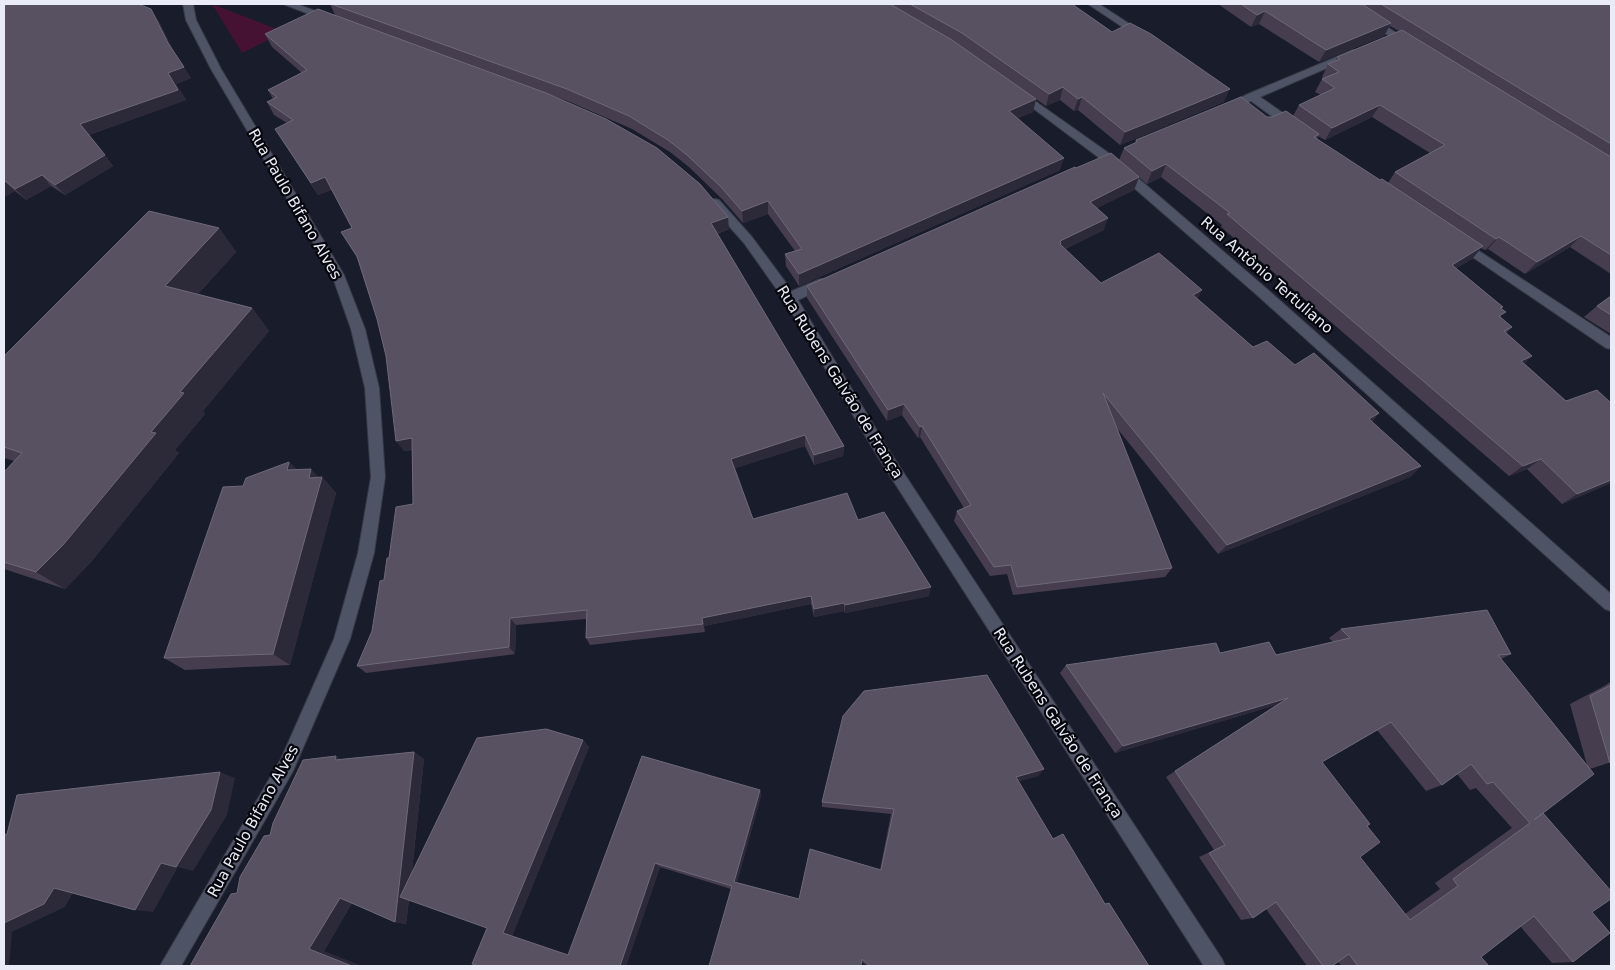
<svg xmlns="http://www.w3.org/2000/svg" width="1615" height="970" viewBox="0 0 1615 970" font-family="'DejaVu Sans',sans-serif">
  <rect width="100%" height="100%" fill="#181c2b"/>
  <polygon fill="#451234" points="212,4 284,32 242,53"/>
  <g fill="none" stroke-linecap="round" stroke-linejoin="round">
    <g stroke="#373945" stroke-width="2">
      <g id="minor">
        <polygon points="183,4 193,4 196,20 221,69 344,275 365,329 379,388 385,477 374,553 350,639 293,771 181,966 160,966 281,759 334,639 358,553 371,477 365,388 351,329 332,275 211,69 186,20"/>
        <polygon points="283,4 297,4 336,19 335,21 327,21"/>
        <polygon points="1088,4 1099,4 1148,36 1147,38 1139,38"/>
        <polygon points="1339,4 1351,4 1414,44 1413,46 1405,46"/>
        <polygon points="1353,50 1357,51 1358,53 1357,55 1260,97 1299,124 1301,127 1299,130 1291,130 1251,101 1227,111 1221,107 1248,94"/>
        <polygon points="1018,89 1110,154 1267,289 1611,594 1611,611 1605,609 1257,295 1102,160 1014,94 1013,92 1014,90"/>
        <polygon points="715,199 719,200 752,237 792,291 820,279 830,279 831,282 830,285 798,300 888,449 1222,959 1225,966 1204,966 878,457 785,301 744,243 711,206 709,203 711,200"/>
        <polygon points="1459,238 1611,337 1611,349 1606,348 1455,245 1453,242 1455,239"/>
      </g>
    </g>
    <use href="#minor" fill="#4f5366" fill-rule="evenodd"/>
  </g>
  <g fill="#463e4f" fill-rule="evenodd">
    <polygon points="4,4 158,20 175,54 191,78 176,84 186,100 89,135 113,166 65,195 51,186 26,200 15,191 4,197"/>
    <polygon points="330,4 1072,4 1112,32 1224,102 1120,145 1078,110 1074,111 1060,100 1046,106 959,45 1036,99 1033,112 1018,118 1060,170 799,286 786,266 785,254 795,251 768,214 743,223 722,199 689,167 670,152 632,129 570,102 441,55 729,229 717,234 844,446 843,456 814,465 805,446 735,468 753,519 858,520 929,596 845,613 844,611 814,617 811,604 704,626 705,632 590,645 586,638 586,619 516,625 515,654 366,673 357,666 372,631 389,558 413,504 412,450 404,451 386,356 377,319 357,258 341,232 352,228 332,190 318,195 275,129 287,123 274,115 267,102 273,99 268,90 302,73 272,47 265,34 335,15"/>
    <path d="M1218,4H1611V274L1570,247L1525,274L1488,249L1485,250L1481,248L1472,259L1456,268L1503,307L1501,309V318L1512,327L1506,333L1532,356L1524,363L1566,401L1611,403V483L1562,504L1527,469L1509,476L1221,227L1222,225L1161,177L1147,184L1119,160L1124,148L1135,143L1136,140L1267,117H1272L1293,116L1299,105L1321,95L1315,92L1322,79H1324L1322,77L1328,64L1335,62L1337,57L1399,31L1390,26L1384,36L1319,62L1259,24L1251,27ZM1372,117L1430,153L1395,172L1388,183L1380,180L1317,139L1318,136L1325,140Z"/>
    <polygon points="1076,168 1139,177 1134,190 1097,208 1104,230 1065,249 1101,283 1197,299 1253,347 1295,365 1379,413 1372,422 1421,466 1410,477 1218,554 1116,427 1172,568 1165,577 1013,595 1007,574 990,576 954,521 957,511 964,508 920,437 918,438 902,415 887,421 807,298 807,286"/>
    <polygon points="219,228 236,252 198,294 252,308 269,331 203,411 205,414 175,450 179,453 91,562 65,589 4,569 4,472 14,461 4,458 4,356"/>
    <polygon points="1611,296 1611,334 1584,317 1597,306"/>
    <polygon points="289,462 296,469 320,478 322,477 336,493 290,665 185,670 164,658 243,486"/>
    <path d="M1341,629L1511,654L1501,659L1587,765L1570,704L1606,685L1611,681V762L1590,769L1542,814L1592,912L1573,962L1552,963L1520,926L1481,957L1489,966H1342L1338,962L1332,966H1307L1266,909L1253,918L1241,920L1199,857L1214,850L1166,777L1276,705L1115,753L1060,673L1066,665L1220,653L1276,655L1333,642L1329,638ZM1377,730L1426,791L1442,785L1457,774L1470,790L1476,788L1512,828L1435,883L1440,889L1405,914L1360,857L1367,826L1322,762Z"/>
    <polygon points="583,740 589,747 512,936 568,955 642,756 760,790 761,796 737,882 799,899 880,870 891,814 822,807 822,802 1044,769 1038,776 1018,781 1053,839 1105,904 1109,903 1149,966 867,966 862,962 731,889 660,867 626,966 480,966 487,928 409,900 406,924 395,922 352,903 324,951 190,966 237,893 270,835 342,759 414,752 424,759 412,871"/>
  </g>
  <g fill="#2c2939">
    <polygon points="151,9 158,20 175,54 191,78 176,84 186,100 89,135 113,166 65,195 55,185 80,124 168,73 168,43"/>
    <polygon points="1265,11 1259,24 1251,27 1257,15"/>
    <polygon points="1391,23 1384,36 1319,62 1326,50"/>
    <polygon points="1063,87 1060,100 1046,106 1049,94"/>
    <polygon points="1230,89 1224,102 1120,145 1125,132"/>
    <polygon points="1082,97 1078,110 1074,111 1078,99"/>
    <polygon points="1036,99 1033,112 1007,123 1009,111"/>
    <polygon points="1380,105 1372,117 1325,140 1332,128"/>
    <polygon points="1064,158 1060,170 799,286 799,274"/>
    <polygon points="1166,164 1161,177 1147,184 1152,171"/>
    <polygon points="42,175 51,186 26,200 15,189"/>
    <polygon points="325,177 332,190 318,195 311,183"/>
    <polygon points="1139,177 1134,190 1085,214 1090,202"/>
    <polygon points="5,181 15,191 4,197 4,182"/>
    <polygon points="768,201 768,214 743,223 742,211"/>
    <polygon points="728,217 729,229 712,235 711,223"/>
    <polygon points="1108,218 1104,230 1058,252 1060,241"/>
    <polygon points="219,228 236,252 185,308 165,286"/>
    <polygon points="1581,236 1570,247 1525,274 1537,262"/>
    <polygon points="1499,237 1488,249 1485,250 1496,239"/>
    <polygon points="1483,246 1472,259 1442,277 1452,265"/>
    <polygon points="1202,290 1196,302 1193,295"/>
    <polygon points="252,308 269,331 203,411 205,414 175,450 179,453 91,562 65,589 36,572 151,432 180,392"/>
    <polygon points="1532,356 1520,368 1521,361"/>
    <polygon points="904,404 902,415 887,421 888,410"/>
    <polygon points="1379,413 1369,424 1369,419"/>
    <polygon points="922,426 920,437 918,438 920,427"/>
    <polygon points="805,435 805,446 733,469 731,459"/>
    <polygon points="412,438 419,448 404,451 396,441"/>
    <polygon points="844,446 843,456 814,465 814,455"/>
    <polygon points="1541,459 1527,469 1509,476 1523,466"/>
    <polygon points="289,462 304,478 287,470"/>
    <polygon points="1421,466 1410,477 1218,554 1227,545"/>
    <polygon points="311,469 321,479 322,477 336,493 290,665 273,654 309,478"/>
    <polygon points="1611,480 1611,483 1562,504 1577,494"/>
    <polygon points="931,587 929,596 845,613 845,605"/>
    <polygon points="811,596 811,604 704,626 705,632 702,618"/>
    <polygon points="844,603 844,611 814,617 814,609"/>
    <polygon points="510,618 516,625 515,654 509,647"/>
    <polygon points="1288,698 1276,705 1115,753 1123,746"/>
    <polygon points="583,740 589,747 512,936 575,957 568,955 503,933"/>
    <polygon points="414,752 424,759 406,924 395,922"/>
    <polygon points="336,756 348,763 335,760"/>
    <polygon points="1044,769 1038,776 1010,784 1016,777"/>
    <polygon points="220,772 235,778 227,815 193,871 178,867 153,912 135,910 161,863"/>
    <polygon points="760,790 761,796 736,885 734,882"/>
    <polygon points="655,863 660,867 626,966 620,966"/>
    <polygon points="54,888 74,891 65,907 12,932 9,966 4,966 4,923"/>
    <polygon points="340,898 353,901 324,951 362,966 352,966 309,949"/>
  </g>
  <g fill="#585161" stroke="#6e6978" fill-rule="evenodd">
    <polygon points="4,4 138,4 151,9 168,43 184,67 168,73 178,90 80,124 105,155 55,185 42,175 15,189 5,181 4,182"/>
    <polygon points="331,4 890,4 952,40 1036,99 1009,111 1064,158 799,274 785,254 802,249 768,201 742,211 721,187 687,155 668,140 629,116 567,89"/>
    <polygon points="910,4 1072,4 1112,32 1130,23 1151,34 1230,89 1125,132 1082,97 1078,99 1063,87 1049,94 962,33"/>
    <polygon points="1241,4 1362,4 1391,23 1326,50 1265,11 1257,15"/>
    <polygon points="1381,4 1611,4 1611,144"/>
    <polygon points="318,9 546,93 606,119 657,148 700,184 728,217 711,223 844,446 814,455 805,435 731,459 753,519 847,493 858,520 884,512 931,587 845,605 844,603 814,609 811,596 702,618 703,624 586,638 587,610 510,618 509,647 357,666 372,631 380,581 384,580 387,558 389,558 396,507 413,504 412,438 396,441 386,356 377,319 357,256 341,232 352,228 325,177 311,183 275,129 293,120 267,102 277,97 268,90 307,70 265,34"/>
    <polygon points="1402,30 1611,157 1611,255 1581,236 1537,262 1499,237 1496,239 1395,172 1445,145 1380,105 1332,128 1299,105 1335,88 1322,79 1339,72 1328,64 1340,59 1337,57"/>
    <polygon points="1241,97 1267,117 1272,117 1286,111 1319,134 1314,137 1380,180 1382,179 1483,246 1452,265 1503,307 1500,308 1506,312 1499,316 1512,327 1504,331 1532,356 1521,361 1566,401 1597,390 1611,403 1611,480 1577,494 1541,459 1523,466 1227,214 1230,213 1166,164 1152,171 1124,148 1137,142 1136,140"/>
    <polygon points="1111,153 1139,177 1090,202 1108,218 1060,241 1061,243 1060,244 1101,283 1159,253 1202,290 1193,295 1253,347 1267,341 1295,365 1314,353 1379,413 1369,419 1421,466 1227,545 1103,393 1172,568 1017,587 1011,565 994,567 957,511 971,505 922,426 920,427 904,404 888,410 807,286 1075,167 1076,168"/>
    <polygon points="149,211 219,228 165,286 252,308 180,392 184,393 151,432 156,433 63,545 36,572 4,562 4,472 22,453 4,447 4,356"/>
    <polygon points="1611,296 1611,315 1597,306"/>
    <polygon points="289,462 287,470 311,469 309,478 322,477 273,654 164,658 223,487 243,486 246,478"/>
    <path d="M1487,610L1511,654L1498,655L1594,774L1534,820L1543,813L1611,891V899L1592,912L1610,933L1573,962L1534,916L1481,957L1489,966H1358L1349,954L1332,966H1323L1276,902L1253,918L1209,853L1225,845L1175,771L1288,698L1123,746L1066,665L1216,643L1220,653L1269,642L1276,655L1350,638L1341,629ZM1391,722L1442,785L1471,764L1487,784L1493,782L1530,823L1453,879L1458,886L1410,920L1360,857L1380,842L1367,826L1370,824L1322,762Z"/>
    <polygon points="987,675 1044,769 1016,777 1053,839 1063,834 1105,904 1109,903 1149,966 870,966 862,959 861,966 709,966 732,886 655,863 620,966 480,966 472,964 487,928 400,897 477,738 546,729 583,740 503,933 568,955 642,756 760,790 734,882 799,899 810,849 881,870 894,809 822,802 843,716 864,691"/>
    <polygon points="1611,685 1611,762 1610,763 1590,696"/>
    <polygon points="414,752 395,922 340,898 309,949 352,966 190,966 231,894 237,893 240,877 264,836 270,835 273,823 303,760 336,756 335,760"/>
    <polygon points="220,772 211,810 176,867 161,863 135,910 54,888 44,904 4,923 4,835 7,834 17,795"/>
  </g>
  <g text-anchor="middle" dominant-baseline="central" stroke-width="4.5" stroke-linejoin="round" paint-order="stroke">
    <g font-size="15" fill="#e9ecf7" stroke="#06070d">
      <text transform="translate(295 204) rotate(60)">Rua Paulo Bifano Alves</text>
      <text transform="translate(1267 275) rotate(41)">Rua Antônio Tertuliano</text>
      <text transform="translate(840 382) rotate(58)">Rua Rubens Galvão de França</text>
      <text transform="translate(1058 723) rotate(57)">Rua Rubens Galvão de França</text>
      <text transform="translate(253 821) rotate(-61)">Rua Paulo Bifano Alves</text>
    </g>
  </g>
  <rect width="1615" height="970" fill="none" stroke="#e9ecf7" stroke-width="10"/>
</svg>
